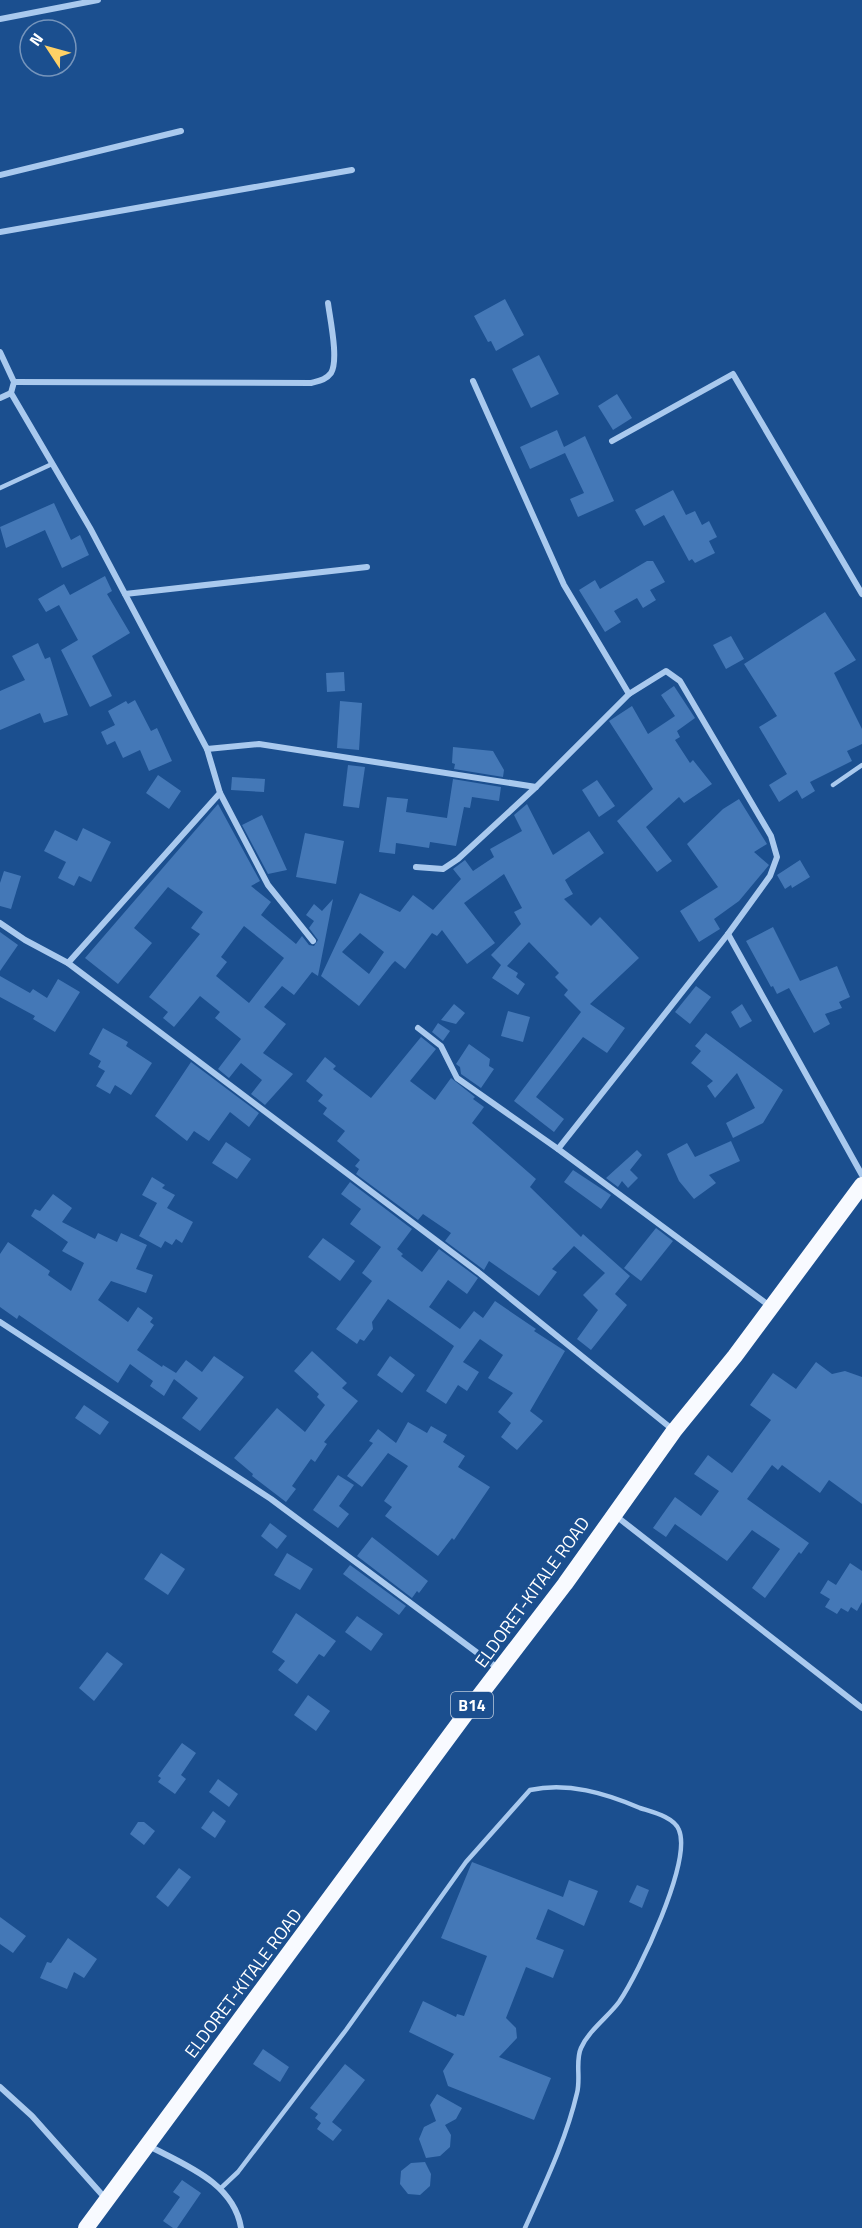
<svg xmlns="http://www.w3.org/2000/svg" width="862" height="2228" viewBox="0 0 862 2228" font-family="'Titillium Web',sans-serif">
  <rect width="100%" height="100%" fill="#1b4f8f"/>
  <g fill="#4478b7" fill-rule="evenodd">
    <polygon points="505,299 524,335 496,351 491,341 488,342 474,316"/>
    <polygon points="539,355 559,394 531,408 512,369"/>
    <polygon points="617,394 632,418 613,430 598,406"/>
    <polygon points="557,430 564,447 585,436 614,501 578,517 570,499 584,493 565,453 530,469 520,447"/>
    <polygon points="673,490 686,515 695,511 702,525 709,521 717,537 709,541 715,553 695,563 692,559 689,561 664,515 644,526 635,510"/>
    <polygon points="54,503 71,540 80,535 89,555 62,568 45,530 6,548 0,527"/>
    <polygon points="647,561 653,561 665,582 650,590 656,600 643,608 637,598 614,611 621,622 605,632 579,590 595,580 600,589"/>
    <polygon points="105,576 112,591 107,594 130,633 92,656 112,696 90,707 61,650 78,640 59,605 46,612 38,599 64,584 70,595"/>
    <polygon points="825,612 856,660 834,673 862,729 862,744 847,751 852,761 810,782 815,791 802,799 797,790 779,802 769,785 787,774 759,727 777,716 744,664"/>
    <polygon points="731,636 744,659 726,669 713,645"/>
    <polygon points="38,643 45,659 50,657 68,715 44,723 40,713 0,730 0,691 25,680 12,656"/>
    <polygon points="344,672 345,691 327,692 326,673"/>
    <polygon points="674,686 695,718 677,731 680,737 675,740 690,763 693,760 712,784 684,803 679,797 646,827 672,861 657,872 617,821 653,789 609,721 632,706 648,734 675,716 661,695"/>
    <polygon points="135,700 151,731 157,728 172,761 149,771 140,750 123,758 115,741 107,745 101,732 115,725 108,711 126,701 128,704"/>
    <polygon points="340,701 362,703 359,750 337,748"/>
    <polygon points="453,747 493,751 504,770 503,777 454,769 455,764 452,763"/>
    <polygon points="348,765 365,767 359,808 343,806"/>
    <polygon points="158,775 181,791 169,809 146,793"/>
    <polygon points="232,777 265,779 264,792 231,790"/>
    <polygon points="453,779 501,787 499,801 472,797 470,808 464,807 456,846 430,842 429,848 396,843 395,854 379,852 387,797 408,799 406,812 447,818"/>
    <polygon points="597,780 615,806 599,817 582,790"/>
    <polygon points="739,799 767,844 754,852 769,865 739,901 714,919 720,929 699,942 680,911 718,887 687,844 723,809"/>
    <path d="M218,804L260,881L251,886L271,902L261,915L296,944L302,936L309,945L314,946L318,940L309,928L314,921L306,915L314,904L322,911L333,899L318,976L312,972L294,995L282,986L264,1007L286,1024L263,1053L293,1074L265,1105L251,1094L262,1080L241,1063L229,1078L218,1069L241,1039L215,1018L220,1012L200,996L174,1027L163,1018L168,1012L149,997L200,934L191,928L203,912L168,887L134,928L152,943L118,984L85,958ZM244,926L284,958L249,1003L216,976L227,962L221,957Z"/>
    <path d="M527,804L553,855L589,831L604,853L565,880L573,894L564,899L591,926L600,917L639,958L590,1004L625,1028L607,1053L583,1037L536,1097L564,1119L554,1132L514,1101L581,1012L564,995L568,990L555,977L559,973L529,942L507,966L518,973L516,977L525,984L518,995L492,978L501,965L491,955L521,924L514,912L522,908L504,874L464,903L495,943L467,964L442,930L437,936L432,933L405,969L395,961L392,964L359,1006L321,976L360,893L400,912L413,895L433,910L461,879L453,869L465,860L473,871L494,857L490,849L522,831L514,815ZM360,933L384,952L369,974L342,952Z"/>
    <polygon points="262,815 287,870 268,874 242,825"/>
    <polygon points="83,828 111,842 91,882 79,876 74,886 58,878 66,862 44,851 55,830 77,841"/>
    <polygon points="305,833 344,841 336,884 296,877"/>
    <polygon points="800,860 810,877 792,888 791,885 785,889 777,875"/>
    <polygon points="4,871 21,876 11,909 0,906 0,883"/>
    <polygon points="773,927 800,981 837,966 850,997 839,1002 842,1008 825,1014 830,1024 814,1033 789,988 777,994 773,986 771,987 746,941"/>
    <polygon points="0,932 18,945 0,971"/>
    <polygon points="0,976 30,993 33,989 47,998 58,979 80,992 55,1032 33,1019 35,1016 0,997"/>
    <polygon points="696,986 711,997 690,1024 675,1012"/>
    <polygon points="454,1004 465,1013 456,1024 441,1020"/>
    <polygon points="742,1004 752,1021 740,1028 731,1012"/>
    <polygon points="508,1011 530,1017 523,1042 501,1036"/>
    <polygon points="438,1023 450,1031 443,1041 432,1032"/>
    <polygon points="103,1028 128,1042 126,1046 152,1063 131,1095 115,1085 110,1094 96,1086 105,1071 98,1067 101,1061 89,1054"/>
    <polygon points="706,1033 783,1090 763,1123 733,1138 726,1123 755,1108 737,1073 715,1098 707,1086 713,1081 691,1063 701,1051 695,1046"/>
    <polygon points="421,1037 436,1049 410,1081 435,1100 451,1078 475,1097 473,1099 484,1107 472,1123 536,1179 530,1187 581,1237 583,1234 630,1276 615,1294 627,1305 591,1350 577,1339 598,1310 583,1295 605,1273 574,1246 552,1269 557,1272 539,1296 489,1261 484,1270 445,1241 451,1233 423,1214 418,1220 356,1174 359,1169 355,1166 360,1160 337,1141 345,1131 323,1114 327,1108 318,1101 323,1095 306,1081 325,1057 336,1066 333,1069 371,1098"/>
    <polygon points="469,1044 490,1059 489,1066 494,1069 481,1088 461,1074 460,1067 456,1064"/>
    <polygon points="191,1062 259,1113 249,1127 230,1112 209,1141 194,1131 187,1141 155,1116"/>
    <polygon points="731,1141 740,1161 709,1175 716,1183 694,1199 679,1181 667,1154 687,1143 695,1157"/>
    <polygon points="226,1142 251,1159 237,1179 212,1163"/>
    <polygon points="637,1150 642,1155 630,1170 638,1178 628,1188 622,1181 618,1187 606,1178"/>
    <polygon points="573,1170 611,1195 601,1209 564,1182"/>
    <polygon points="152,1177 165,1185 162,1188 175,1195 167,1208 193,1222 182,1243 176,1239 172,1245 165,1241 161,1248 139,1236 157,1203 142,1195"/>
    <polygon points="350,1182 412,1229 397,1249 403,1254 401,1256 422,1272 439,1249 478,1278 467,1294 448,1280 429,1307 460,1329 474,1311 483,1318 495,1301 536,1329 534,1331 565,1351 530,1411 543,1421 517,1450 501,1437 511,1423 498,1412 513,1393 488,1378 503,1355 480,1339 463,1362 479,1372 467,1391 458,1385 446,1404 426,1391 454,1346 388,1299 372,1322 373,1329 364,1341 360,1339 357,1344 336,1329 372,1281 362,1273 381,1247 350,1224 361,1209 341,1194"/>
    <polygon points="53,1194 72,1208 62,1222 95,1239 98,1233 117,1242 121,1233 147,1245 136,1269 153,1275 146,1293 111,1281 98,1300 128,1322 138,1307 153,1318 150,1322 154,1325 137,1350 162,1367 163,1365 176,1373 186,1360 202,1372 214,1356 244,1377 200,1431 182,1418 198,1398 174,1379 164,1396 150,1386 153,1381 130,1364 118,1383 19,1315 17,1319 0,1307 0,1254 8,1242 50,1271 48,1275 71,1291 84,1263 62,1251 68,1242 31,1216 35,1209 40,1211"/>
    <polygon points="656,1228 673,1241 641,1281 624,1268"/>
    <polygon points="323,1238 355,1261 340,1281 308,1257"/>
    <polygon points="312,1351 347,1383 342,1388 358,1401 324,1442 327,1444 315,1462 311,1459 292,1486 296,1489 286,1502 252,1476 253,1474 234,1458 277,1408 305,1432 325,1405 317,1397 319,1394 294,1371"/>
    <polygon points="390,1356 415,1375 402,1393 377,1375"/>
    <polygon points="816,1362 832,1374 845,1371 862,1377 862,1504 829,1480 820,1493 782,1465 778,1470 772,1465 747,1499 809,1543 801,1554 799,1552 765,1598 752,1588 780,1549 752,1530 727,1561 675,1524 666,1537 653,1528 675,1497 701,1516 719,1491 694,1474 708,1455 732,1473 771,1420 750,1405 773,1373 796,1389"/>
    <polygon points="84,1405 109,1422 100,1435 75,1418"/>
    <polygon points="408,1422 427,1433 431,1426 447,1435 443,1442 465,1456 458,1467 490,1487 454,1540 452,1538 438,1556 385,1516 392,1507 384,1501 408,1466 388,1453 362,1487 347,1476 373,1443 369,1441 378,1429 396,1443"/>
    <polygon points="338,1475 354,1485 339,1506 349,1514 338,1528 313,1510"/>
    <polygon points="270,1523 287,1536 277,1549 261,1536"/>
    <polygon points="372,1537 428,1581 419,1593 417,1591 412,1598 357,1556"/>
    <polygon points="161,1553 185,1569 168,1595 144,1579"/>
    <polygon points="287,1553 313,1569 300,1590 274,1575"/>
    <polygon points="850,1563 862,1571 862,1602 857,1611 851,1607 848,1612 841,1608 837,1614 825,1607 830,1599 820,1593 828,1580 836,1585"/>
    <polygon points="350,1565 406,1606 399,1615 343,1574"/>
    <polygon points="296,1613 336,1641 324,1657 319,1654 297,1684 278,1670 285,1661 272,1652"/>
    <polygon points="357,1616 383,1634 371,1651 345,1632"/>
    <polygon points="107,1652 123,1664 94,1701 79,1688"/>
    <polygon points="308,1695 330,1711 316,1731 294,1715"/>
    <polygon points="182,1743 196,1753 181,1775 186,1779 175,1794 158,1782 161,1778 158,1776"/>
    <polygon points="218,1779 238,1794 229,1807 209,1792"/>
    <polygon points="213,1811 226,1821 215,1838 201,1828"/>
    <polygon points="138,1822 144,1822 155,1831 144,1845 130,1834"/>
    <polygon points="472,1862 563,1897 569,1880 598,1891 584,1926 548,1909 536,1939 564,1950 553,1978 526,1967 506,2018 516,2028 517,2038 499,2057 551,2078 534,2120 448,2086 443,2071 454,2054 409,2032 423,2001 456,2017 457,2014 464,2016 487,1956 441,1938"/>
    <polygon points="179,1868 191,1877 168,1907 156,1897"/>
    <polygon points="637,1885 649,1890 642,1908 629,1902"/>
    <polygon points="0,1917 26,1936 13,1953 0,1944"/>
    <polygon points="68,1938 97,1959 84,1978 74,1972 67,1989 40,1978 47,1962 51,1963"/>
    <polygon points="263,2049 289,2067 280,2082 253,2064"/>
    <polygon points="345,2064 365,2080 332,2122 342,2130 333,2141 317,2129 321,2123 315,2118 318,2114 310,2108"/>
    <polygon points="437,2094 462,2108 456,2119 445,2125 451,2135 450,2147 440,2156 426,2158 419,2139 424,2127 436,2121 430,2105"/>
    <polygon points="425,2162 431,2174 430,2186 420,2195 408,2194 400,2184 401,2171 411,2163"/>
    <polygon points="182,2180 201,2193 177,2228 173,2228 163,2221 180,2197 173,2192"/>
  </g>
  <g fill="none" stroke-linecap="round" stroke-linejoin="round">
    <g stroke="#a9c9ee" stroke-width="4.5">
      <polyline points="0,488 52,464"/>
      <polyline points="833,785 862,765"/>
      <path d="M220,2189L238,2172L346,2030L466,1862L530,1790C568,1782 605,1793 640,1808C652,1812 674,1817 679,1830C692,1861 639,1973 619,2002C608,2017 589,2030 581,2048C575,2061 581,2078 577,2093C566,2140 545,2183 525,2228"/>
    </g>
    <g stroke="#a9c9ee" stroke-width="6">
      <polyline points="0,19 98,0"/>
      <polyline points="0,175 181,131"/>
      <polyline points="0,232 352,170"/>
      <polyline points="0,352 14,382 11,393 90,528 207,749 259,744 536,787"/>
      <polyline points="473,381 564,585 629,694"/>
      <path d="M14,382L311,383C318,381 326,380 331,373C339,360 330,319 328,303"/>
      <polyline points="0,398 11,393"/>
      <polyline points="612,441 733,374 862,594"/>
      <polyline points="125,594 367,567"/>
      <polyline points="220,793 268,885 313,941"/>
      <polyline points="416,867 443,869 458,859 536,787 629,694 666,671 680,681 771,836 777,857 770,876 728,934 558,1149"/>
      <polyline points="0,923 25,940 68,963 478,1272 672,1429"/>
      <polyline points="728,934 862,1175"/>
      <polyline points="68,963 220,793 207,749"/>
      <polyline points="418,1028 441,1046 457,1078 558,1149 771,1307"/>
      <polyline points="0,1322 271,1499 499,1669"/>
      <polyline points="616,1516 862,1708"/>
      <polyline points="0,2087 32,2116 105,2198"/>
      <path d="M149,2146C185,2165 234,2183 241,2228"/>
    </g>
    <polyline stroke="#f8faff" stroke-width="16" points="86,2228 473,1704 565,1584 674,1431 735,1356 862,1185"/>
  </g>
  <g text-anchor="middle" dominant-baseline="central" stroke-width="6" stroke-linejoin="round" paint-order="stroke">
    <rect fill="#1b4f8f" stroke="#bbcadd" stroke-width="1.5" x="451" y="1692" width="42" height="26" rx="4.5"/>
    <g font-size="16" font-weight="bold" fill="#fff">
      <text x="472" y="1705">B14</text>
    </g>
    <g font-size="18" fill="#fff" stroke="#1b4f8f">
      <text transform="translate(532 1592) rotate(-54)">ELDORET-KITALE ROAD</text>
      <text transform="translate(243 1983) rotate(-53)">ELDORET-KITALE ROAD</text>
    </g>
  </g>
  <g transform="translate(48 48) rotate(306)"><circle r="28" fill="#1b4f8f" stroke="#7695bc" stroke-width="1.5"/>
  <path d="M0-4.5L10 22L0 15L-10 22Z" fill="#ffd166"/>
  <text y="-9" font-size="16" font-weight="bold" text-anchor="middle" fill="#ffffff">N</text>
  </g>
</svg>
